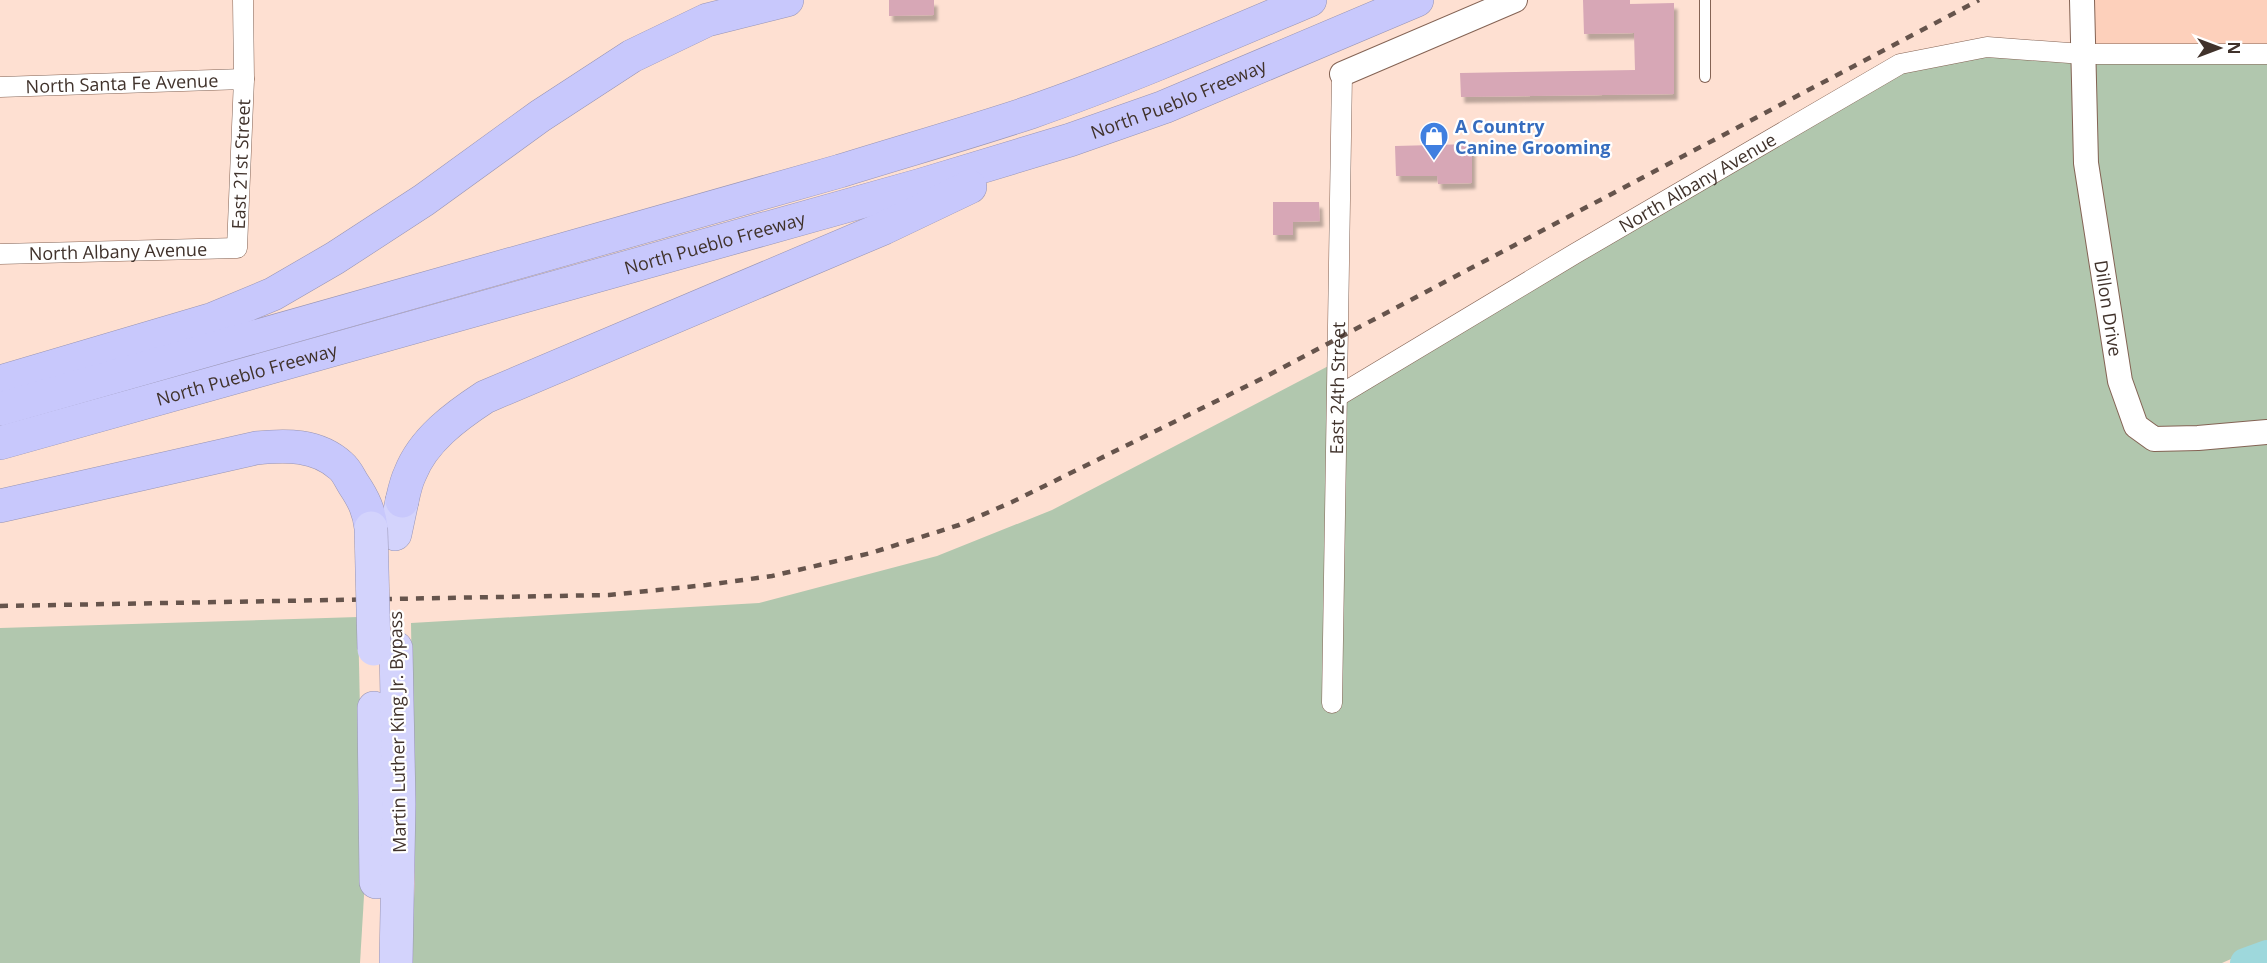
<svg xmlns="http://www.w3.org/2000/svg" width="2267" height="963" viewBox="0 0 2267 963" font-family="'Open Sans',sans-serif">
  <defs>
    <filter id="shadow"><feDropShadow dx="3.5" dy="6" stdDeviation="1.5" flood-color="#0004"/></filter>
  </defs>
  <rect width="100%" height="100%" fill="#fee0d2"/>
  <polygon fill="#fdd0bb" points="2082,0 2267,0 2267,54 2083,54"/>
  <g fill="#b1c7ae">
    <polygon points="1987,47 2267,54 2267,943 2222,963 410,963 415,883 411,623 759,603 937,556 1052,510 1338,361 1338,396 1900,64"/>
    <polygon points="358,617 364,896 360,963 0,963 0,628"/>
  </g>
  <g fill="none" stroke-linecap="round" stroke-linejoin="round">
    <polyline stroke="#9ed8dc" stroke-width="30" points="2245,963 2267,955"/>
  </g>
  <g fill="#d7a7b6" filter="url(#shadow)">
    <polygon points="889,0 934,0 934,15 889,16"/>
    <polygon points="1583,0 1630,0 1630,4 1674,3 1674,94 1461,97 1460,73 1635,70 1634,33 1584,34"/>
    <polygon points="1472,144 1472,183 1438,184 1437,176 1396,176 1395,146"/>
    <polygon points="1273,202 1319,202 1320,221 1293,222 1293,235 1273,235"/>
  </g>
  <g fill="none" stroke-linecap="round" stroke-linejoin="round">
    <g stroke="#846354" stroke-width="12">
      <polyline id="service" points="1705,0 1705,77"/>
    </g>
    <g stroke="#846354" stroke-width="21">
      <g id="minor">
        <path id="s1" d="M0,87L244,79"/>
        <path id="s2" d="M0,254L237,248L244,79L243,0"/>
        <path id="s3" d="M1338,396L1576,253L1900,64L1987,47L2083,54H2267"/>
        <path id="s4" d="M1332,703L1342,74"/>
      </g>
    </g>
    <g stroke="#846354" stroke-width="26">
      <g id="tertiary">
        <path id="s5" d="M2082,0L2086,163L2120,381L2136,426L2154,439L2198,438L2267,432"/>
        <polyline points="1342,74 1515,0"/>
      </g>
    </g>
    <g stroke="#9894b3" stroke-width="34">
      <g id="trunk">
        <polyline points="395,534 402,501"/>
        <polyline points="374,708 376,882"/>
        <polyline points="396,963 399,804 396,648"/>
      </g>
    </g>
    <g stroke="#9894b3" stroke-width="34">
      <g id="motorway">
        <polyline points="0,382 213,319 273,294 335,258 424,200 540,116 632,56 707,20 787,0"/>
        <path d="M0,409L840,171C904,151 968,133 1031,112C1126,79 1218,39 1310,0"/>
        <path id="s6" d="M0,443L921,185L1070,140L1164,107L1417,0"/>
        <path d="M402,501C404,492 406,482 410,474C423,440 456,416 485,397L884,228L970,187"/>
        <path d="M0,506L256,448C286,445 317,444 341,466C347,471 350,479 354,485C364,500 369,511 371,528"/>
      </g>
    </g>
    <use href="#service" stroke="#fff" stroke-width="10"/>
    <use href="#minor" stroke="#fff" stroke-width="20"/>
    <use href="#tertiary" stroke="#fff" stroke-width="24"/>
    <use href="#trunk" stroke="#d3d3fc" stroke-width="33"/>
    <use href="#motorway" stroke="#c8c8fc" stroke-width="33"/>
    <polyline stroke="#66544c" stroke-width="4.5" stroke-dasharray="8 8" stroke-linecap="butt" points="0,606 609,595 706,585 772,576 871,553 959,525 1012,502 1261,379 1979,0"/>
    <g stroke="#9894b3" stroke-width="34" stroke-linecap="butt">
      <polyline id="trunk-bridge" points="371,528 374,649"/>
    </g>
    <use href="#trunk-bridge" stroke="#d3d3fc" stroke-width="33"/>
  </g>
  <defs>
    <g id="shop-pin" transform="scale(1.5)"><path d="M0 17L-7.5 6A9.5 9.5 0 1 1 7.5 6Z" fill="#3f7fe0" stroke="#fff"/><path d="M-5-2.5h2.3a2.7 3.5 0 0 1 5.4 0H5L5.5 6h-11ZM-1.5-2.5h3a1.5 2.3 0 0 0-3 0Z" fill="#fff"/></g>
  </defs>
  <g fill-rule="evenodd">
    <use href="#shop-pin" x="1434" y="136"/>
  </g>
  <g text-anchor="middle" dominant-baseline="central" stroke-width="4.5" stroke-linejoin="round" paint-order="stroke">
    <g font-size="18" fill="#40322b" stroke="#fff">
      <text stroke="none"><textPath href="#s1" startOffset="122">North Santa Fe Avenue</textPath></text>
      <text stroke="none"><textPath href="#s6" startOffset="1228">North Pueblo Freeway</textPath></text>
      <text stroke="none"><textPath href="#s2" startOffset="321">East 21st Street</textPath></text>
      <text stroke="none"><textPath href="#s3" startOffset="418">North Albany Avenue</textPath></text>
      <text stroke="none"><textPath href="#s6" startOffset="742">North Pueblo Freeway</textPath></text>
      <text stroke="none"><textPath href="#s2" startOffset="118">North Albany Avenue</textPath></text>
      <text stroke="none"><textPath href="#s5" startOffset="310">Dillon Drive</textPath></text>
      <text stroke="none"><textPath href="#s6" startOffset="256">North Pueblo Freeway</textPath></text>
      <text stroke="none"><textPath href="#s4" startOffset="315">East 24th Street</textPath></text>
      <text transform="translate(397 732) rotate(-91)">Martin Luther King Jr. Bypass</text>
    </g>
    <g font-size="18" font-weight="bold" fill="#366cbe" stroke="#fff" text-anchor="start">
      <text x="1455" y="126">A Country<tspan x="1455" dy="21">Canine Grooming</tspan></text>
    </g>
  </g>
  <g transform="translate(2219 48) rotate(90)" stroke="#ffffff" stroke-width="4.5" paint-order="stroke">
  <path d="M0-4.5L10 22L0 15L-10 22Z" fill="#40322b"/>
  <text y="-9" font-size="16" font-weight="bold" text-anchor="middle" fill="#40322b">N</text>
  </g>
</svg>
